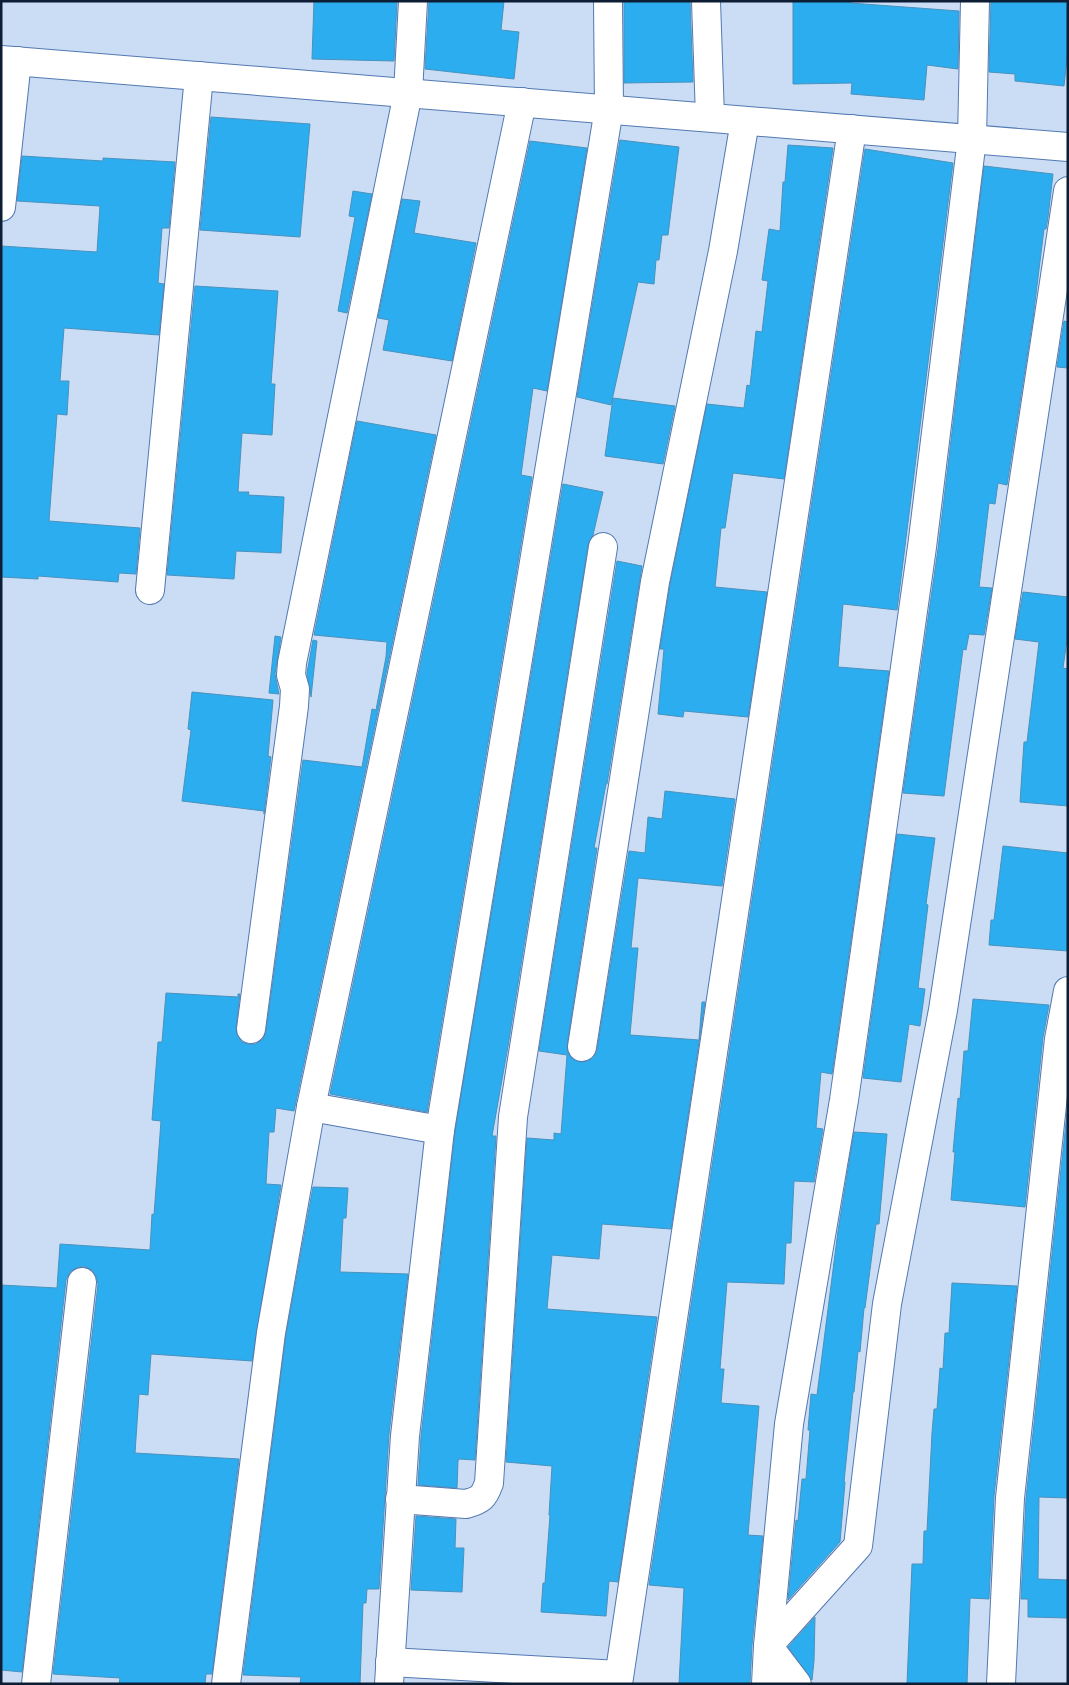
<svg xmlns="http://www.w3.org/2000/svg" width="1069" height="1685" viewBox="0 0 1069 1685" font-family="Montserrat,sans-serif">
  <rect width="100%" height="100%" fill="#cbdcf5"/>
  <g fill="#2badf0" stroke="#4992bd">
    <polygon points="314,1 397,1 394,61 312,59"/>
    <polygon points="429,1 504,1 501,30 519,32 514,79 425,69"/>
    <polygon points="624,1 690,1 693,82 624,83"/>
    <polygon points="793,1 851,1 850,3 959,11 958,69 927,65 924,100 851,94 852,83 793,84"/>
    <polygon points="991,1 1068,1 1068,50 1064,86 1015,81 1015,74 989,72"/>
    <polygon points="211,117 310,124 300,237 200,230"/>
    <polygon points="620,140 679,147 668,235 662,235 659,260 656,260 654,284 638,282 611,405 577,397"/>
    <polygon points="530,141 587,148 547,391 533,388 521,475 532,477 427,1112 330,1094"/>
    <polygon points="788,145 833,148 784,479 733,473 725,528 721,528 715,587 767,592 748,717 684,711 683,717 658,714 664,649 660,649 670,585 707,404 744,408 747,385 750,386 756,331 762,332 768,281 762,280 769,229 780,231 783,182 785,182"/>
    <polygon points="865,149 953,163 897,610 843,604 838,667 889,671 832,1074 821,1072 816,1128 823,1129 814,1182 794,1181 791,1243 786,1243 784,1284 727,1282 720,1369 724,1369 721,1403 759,1406 748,1535 763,1536 752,1645 750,1684 679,1684 684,1588 649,1585"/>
    <polygon points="22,156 103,161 103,158 175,162 169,228 162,228 158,283 164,284 159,335 64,328 60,381 69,381 67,415 57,414 49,521 140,528 136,574 119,573 118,582 38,576 38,579 1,577 1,246 97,252 100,206 17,201"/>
    <polygon points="984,166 1053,174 1048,217 1046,229 1044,229 1033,318 1007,485 998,483 995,504 989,503 979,587 992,588 984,635 969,634 966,650 963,649 944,796 903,793 938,549"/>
    <polygon points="353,191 372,194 347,313 338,311 355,217 349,216"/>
    <polygon points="402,199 420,201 414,233 476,243 452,361 383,350 389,320 378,318"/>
    <polygon points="195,286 278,291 271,384 275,384 272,435 242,433 238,492 249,492 248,495 284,497 281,553 236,551 234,579 167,575"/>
    <polygon points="1064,321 1068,322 1068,368 1057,367"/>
    <polygon points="613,398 675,406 663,464 605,456"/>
    <polygon points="357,421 436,435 294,1111 276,1108 274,1132 269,1132 266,1184 281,1185 252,1361 151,1354 148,1395 139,1394 135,1453 239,1459 212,1674 206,1674 205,1684 119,1684 120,1678 53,1674 98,1284 96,1276 92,1270 83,1266 76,1268 70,1272 66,1280 22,1672 1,1670 1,1285 57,1288 60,1244 150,1250 152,1214 154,1215 161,1121 152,1120 158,1042 162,1042 166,993 238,997 238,994 240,994 236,1027 237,1035 242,1042 248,1044 256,1044 263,1039 266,1032 303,760 362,767 372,709 376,710 386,657 387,642 314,635"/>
    <polygon points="563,484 603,492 593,535 588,545 508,1046 492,1136 496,1136 475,1460 459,1459 458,1461 457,1488 418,1485 421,1437 455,1132"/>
    <polygon points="617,561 642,566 607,784 606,784 594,848 597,848 567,1045 568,1053 573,1059 580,1062 588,1061 594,1056 597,1050 629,851 645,853 648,817 662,819 665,791 735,799 722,886 638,878 631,948 638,948 630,1035 699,1040 702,1002 705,1002 671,1229 602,1224 599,1259 552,1255 547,1309 657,1317 618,1582 609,1581 606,1616 541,1612 543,1583 545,1583 550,1515 549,1515 552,1466 506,1462 527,1138 554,1140 554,1133 561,1134 567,1055 539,1051"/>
    <polygon points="1023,592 1068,597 1068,633 1063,668 1068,669 1068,806 1020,802 1024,742 1027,742 1039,642 1015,639"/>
    <polygon points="275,636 281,637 275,674 279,694 269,693"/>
    <polygon points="313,640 317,641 311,697 307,673"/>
    <polygon points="192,692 273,700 268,756 271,757 264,814 264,811 182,801 191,730 188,729"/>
    <polygon points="897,834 935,838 926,904 928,905 918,988 925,989 920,1026 909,1024 901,1082 863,1078"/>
    <polygon points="1003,846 1068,853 1068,951 989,945 991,920 994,920"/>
    <polygon points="973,999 1049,1005 1043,1037 1025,1207 951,1200 955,1152 953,1152 958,1098 960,1099 964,1051 968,1051"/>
    <polygon points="1068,1104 1068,1498 1039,1497 1038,1579 1068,1580 1068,1618 1028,1617 1028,1599 1021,1599 1026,1499"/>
    <polygon points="854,1132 887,1134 879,1224 876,1224 865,1308 864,1308 860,1352 858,1351 854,1392 853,1392 844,1482 845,1482 840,1542 788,1600 794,1539 796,1520 798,1521 802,1479 806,1479 810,1430 808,1430 811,1394 817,1395 838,1231"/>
    <polygon points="313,1187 348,1188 346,1218 343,1218 340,1272 408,1274 389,1434 379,1589 367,1589 366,1603 363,1603 360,1684 300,1684 301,1677 243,1675 286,1335"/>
    <polygon points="952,1283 1017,1286 994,1496 989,1599 970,1598 967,1684 907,1684 912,1564 923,1564 924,1531 927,1531 932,1433 934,1409 937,1409 940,1368 943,1369 945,1333 949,1333"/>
    <polygon points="416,1516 456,1519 455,1548 464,1548 462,1592 411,1590"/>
    <polygon points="815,1617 814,1661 812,1680 788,1647"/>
  </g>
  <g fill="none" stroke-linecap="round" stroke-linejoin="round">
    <g stroke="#5279b1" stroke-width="30">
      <g id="minor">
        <polyline points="706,1 710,117"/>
        <polyline points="1,207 17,61"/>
        <polyline points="150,590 199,76"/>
        <polyline points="251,1029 294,706 295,689 291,675 292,663 408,93 413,1"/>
        <polyline points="582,1047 655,582 723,251 745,121"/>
        <polyline points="311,1107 440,1130"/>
        <path d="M400,1499L466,1504C481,1500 484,1497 489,1483L513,1117L603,547"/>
        <polyline points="390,1662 619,1675"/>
        <polyline points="36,1684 82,1282"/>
        <polyline points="226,1684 271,1333 311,1107 522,102"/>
        <polyline points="389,1684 405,1436 440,1130 609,109 608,1"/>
        <polyline points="618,1684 852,129"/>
        <polyline points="766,1684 768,1646 789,1424 844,1100 922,547 972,139 975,1"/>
        <polyline points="797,1684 768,1646 858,1546 887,1304 943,1010 1068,191"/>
        <polyline points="1001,1684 1010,1498 1059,1039 1068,991"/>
      </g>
    </g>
    <g stroke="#5279b1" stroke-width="30">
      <polyline id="tertiary" points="1,60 1068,147"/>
    </g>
    <use href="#minor" stroke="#fff" stroke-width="28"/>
    <use href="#tertiary" stroke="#fff" stroke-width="28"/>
  </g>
  <rect width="1069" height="1685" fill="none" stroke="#0d1d34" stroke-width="5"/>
</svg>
